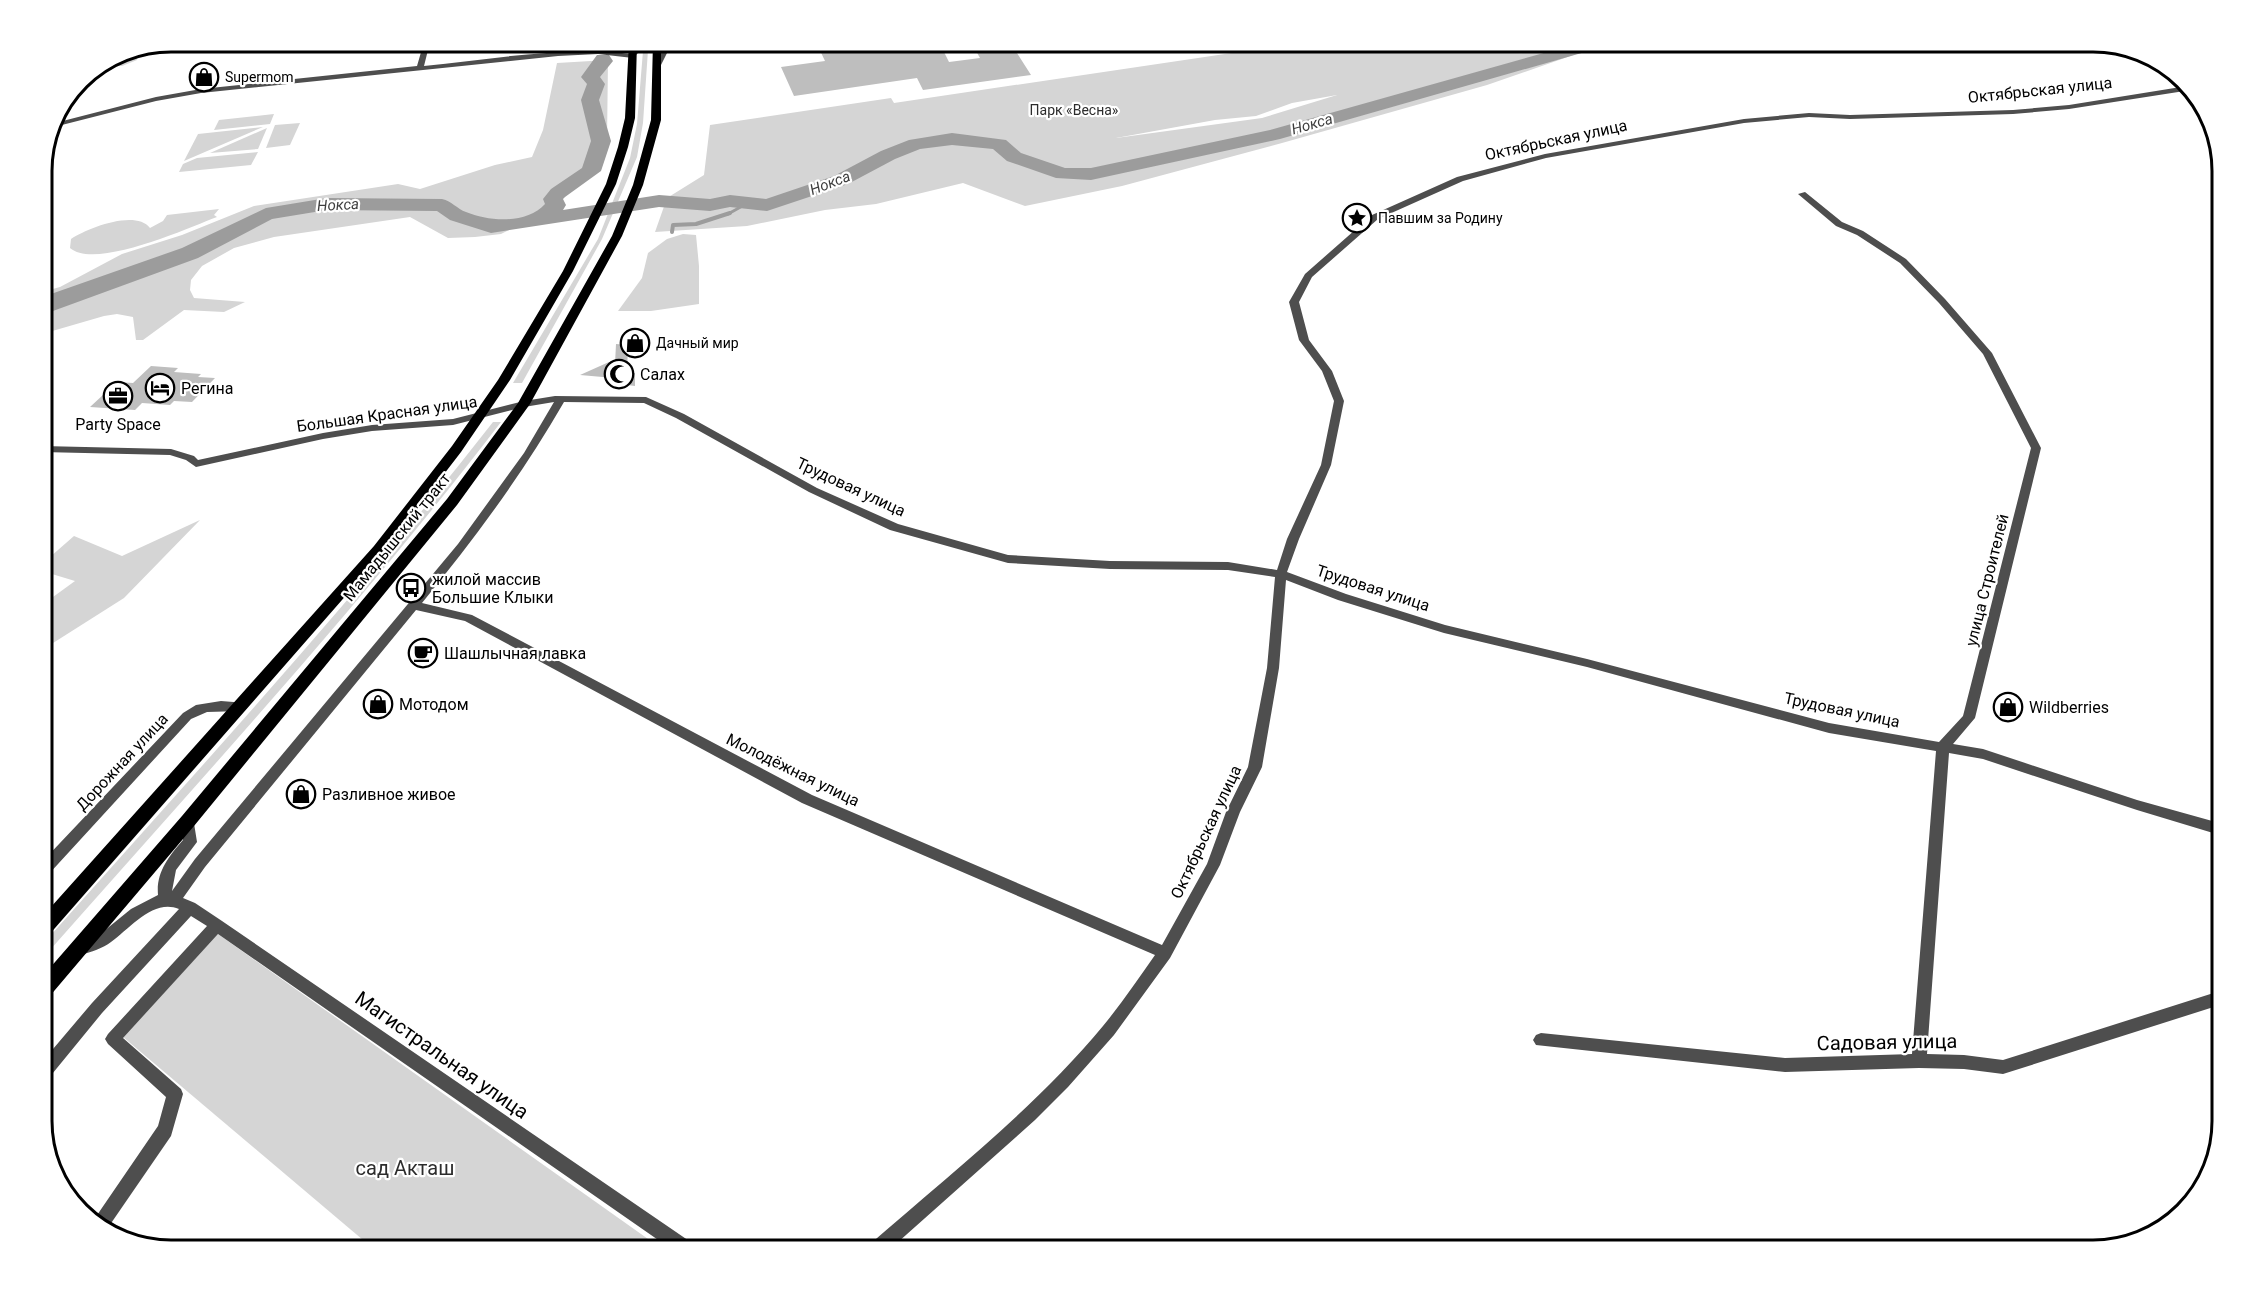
<svg xmlns="http://www.w3.org/2000/svg" width="2265" height="1293" viewBox="0 0 2265 1293" font-family="Roboto,sans-serif">
  <rect width="100%" height="100%" fill="#fff"/>
  <g fill="#d5d5d5" fill-rule="evenodd">
    <path d="M1305,42H1574L1517,54L1581,42H1794L1742,51L1610,50L1579,53L1487,85L1282,143L1122,186L1025,206L963,183L876,204L825,210L747,226L655,232L667,198L704,175L710,125L891,98L894,103ZM1337,95L1262,118L1116,138L1215,120L1256,116L1292,103Z"/>
    <polygon points="648,50 643,123 637,157 602,239 522,383 513,383 598,239 630,158 637,124 643,51"/>
    <polygon points="129,56 136,57 137,60 122,66 110,66 104,72 84,77 105,63 108,64 114,59"/>
    <polygon points="608,60 607,141 590,178 551,199 533,218 501,234 475,237 448,238 410,217 274,237 234,248 202,266 191,280 190,290 194,298 245,302 224,312 184,310 143,340 136,340 133,317 117,314 104,316 42,334 42,292 60,287 122,254 182,235 254,206 398,184 420,189 495,165 532,157 543,130 557,63"/>
    <polygon points="274,114 270,124 214,130 219,120"/>
    <polygon points="300,123 290,145 266,148 275,125"/>
    <polygon points="263,127 184,161 198,134"/>
    <polygon points="267,128 258,149 210,153"/>
    <polygon points="258,152 251,165 179,172 183,164 197,158"/>
    <path d="M219,209L214,215L217,217C188,228 95,270 70,248L71,239C87,228 136,209 150,228L163,221L167,215Z"/>
    <polygon points="683,234 696,235 699,266 699,304 651,311 618,311 642,278 648,253 667,239"/>
    <path d="M493,422H501C358,609 198,782 42,959V945C195,773 351,604 493,422Z"/>
    <polygon points="200,520 124,598 42,650 42,605 75,581 42,571 42,564 74,536 122,556"/>
    <polygon points="218,934 665,1251 376,1251 123,1037"/>
  </g>
  <g fill="none" stroke-linecap="round" stroke-linejoin="round">
    <polyline stroke="#9c9c9c" stroke-width="3" points="728,214 746,204"/>
    <polyline stroke="#9c9c9c" stroke-width="4" points="672,232 673,225 696,224 730,213"/>
    <g fill="#9c9c9c" fill-rule="evenodd">
      <path d="M1583,42H1624L1622,46L1592,50L1280,139L1091,180L1056,178L1007,161L993,149L952,145L920,149L895,159L848,184L767,211L730,207L710,211L659,207L491,233L450,220L437,211L327,210L272,219L198,258L42,315V299L51,294L182,248L266,208L327,198L442,199C452,201 457,209 466,212C490,222 527,224 545,204L543,199L551,189L582,168L591,141L581,100L587,84L581,77L597,55H609L613,61L600,77L605,84L599,100L611,141L601,171L565,197L563,199L566,205L563,210L659,195L710,199L730,195L766,199L834,176L881,151L909,140L952,133L1006,140L1021,153L1065,168H1091L1270,130Z"/>
      <polygon points="1712,42 1738,42 1736,46 1714,46"/>
    </g>
  </g>
  <g fill="#bebebe">
    <polygon points="816,42 872,42 875,47 911,42 939,42 949,62 980,58 971,42 1010,42 1031,75 923,90 917,78 794,96 781,67 825,61"/>
    <polygon points="616,344 628,345 627,372 635,373 635,386 627,385 622,387 614,384 614,378 580,375 609,362 615,364"/>
    <polygon points="151,366 178,368 174,372 201,374 198,377 215,378 192,402 174,401 170,405 142,403 135,410 90,407 117,382 133,383"/>
  </g>
  <g fill="none" stroke-linecap="round" stroke-linejoin="round">
    <g fill="#4e4e4e" fill-rule="evenodd">
      <path d="M424,42H430L424,66C493,59 563,46 631,54L642,42H649L633,58L598,54L558,56L201,93L156,101L50,128L51,124L156,97L201,89L417,66Z"/>
      <path d="M2187,86L2191,90L2069,109L2013,114L1850,119L1809,117L1744,123L1546,158L1463,181L1378,219L1312,277L1299,302L1309,340L1332,371L1344,401L1331,465L1299,539L1287,572L1346,594L1445,625L1587,659L1829,723L1939,742L1963,716L2031,448L1983,354L1939,303L1900,263L1857,235L1836,226L1798,194L1805,192L1842,222L1863,231L1906,259L1945,299L1992,353L2041,448L1975,718L1953,744L1983,749L2137,800L2223,824V836L2137,810L1983,759L1949,753L1927,1054L1964,1055L2003,1060L2223,990V1004L2003,1074L1964,1069L1919,1068L1785,1072L1536,1045L1533,1040L1536,1035L1541,1033L1785,1058L1912,1054L1936,751L1829,733L1587,667L1444,633L1338,600L1286,580L1279,668L1262,767L1240,812L1220,865L1170,958L1114,1035L1068,1087L1035,1120L888,1251H866L869,1245C949,1175 1035,1108 1103,1026C1122,1003 1138,979 1155,955L802,803L465,621L416,610L205,867L183,898L195,903L222,921L695,1245L698,1251H674L218,934L123,1038L181,1089L183,1094L171,1136L105,1232L93,1221L158,1126L166,1097L108,1044L105,1039L108,1034L207,926L191,916L102,1013L48,1079L42,1081V1062L92,1003L179,909C154,898 130,928 111,942C103,948 91,952 81,955L76,954L74,949L76,944L99,935L131,909L158,895C156,873 168,857 183,840L181,821L183,817L188,816L193,817L197,842L176,870L172,891L195,859L458,544L524,453L554,402L524,407L453,425L372,431L323,439L196,467L186,460L170,455L42,452V446L171,449L194,456L198,460L323,433L372,425L453,419L524,401L555,396L646,397L684,414L817,488L898,524L1008,555L1110,561L1228,562L1277,570L1287,539L1321,465L1334,401L1322,371L1299,340L1289,302L1305,274L1372,215L1457,177L1545,154L1744,119L1809,113L1850,115L2013,110L2069,105ZM564,402L644,403L676,418L809,492L890,530L1008,563L1110,569L1228,570L1275,577L1267,668L1248,767L1226,812L1207,864L1162,945L812,795L472,615L422,603C475,538 522,475 564,402Z"/>
      <polygon points="221,701 246,703 248,706 246,709 242,711 207,712 191,719 47,876 42,878 42,862 183,713 196,705"/>
    </g>
    <polygon fill="#4e4e4e" fill-rule="evenodd" points="669,42 676,42 668,51 660,67 656,67 662,50"/>
    <g fill="#000" fill-rule="evenodd">
      <polygon points="629,42 637,42 635,118 628,147 616,184 573,271 510,380 461,452 384,552 48,936 42,938 42,917 374,546 452,446 498,380 563,271 606,184 618,147 625,118"/>
      <polygon points="653,42 661,42 661,120 643,185 622,236 530,404 457,505 194,826 49,997 42,999 42,977 182,816 447,499 518,403 612,236 633,185 651,120"/>
    </g>
  </g>
  <defs>
    <g id="shop-ring" transform="scale(1.5)"><circle r="9.5" fill="#fff" stroke="#000" stroke-width="1.5"/><path d="M-5-2.5h2.3a2.7 3.5 0 0 1 5.4 0H5L5.5 6h-11ZM-1.5-2.5h3a1.5 2.3 0 0 0-3 0Z" fill="#000"/></g>
    <g id="sight-ring" transform="scale(1.5)"><circle r="9.5" fill="#fff" stroke="#000" stroke-width="1.5"/><path d="M0-6L1.8-2.2L6-1.7L2.9 1.2L3.7 5.4L0 3.3L-3.7 5.4L-2.9 1.2L-6-1.7L-1.8-2.2Z" fill="#000"/></g>
    <g id="mosque-ring" transform="scale(1.5)"><circle r="9.5" fill="#fff" stroke="#000" stroke-width="1.5"/><path d="M3.5-4.9A6 6 0 1 0 3.5 4.9A5 5 0 1 1 3.5-4.9Z" fill="#000"/></g>
    <g id="hotel-ring" transform="scale(1.5)"><circle r="9.5" fill="#fff" stroke="#000" stroke-width="1.5"/><path d="M-6-4.5h1.5V1H6V5H4.5V3h-9V5H-6ZM-4 0a1.8 1.8 0 1 1 3.6 0ZM.5 0V-2.5h3Q6-2.5 6 0Z" fill="#000"/></g>
    <g id="office-ring" transform="scale(1.5)"><circle r="9.5" fill="#fff" stroke="#000" stroke-width="1.5"/><path d="M-6-3h4V-5.5h4V-3h4V5H-6ZM-1-4.5V-3h2v-1.5ZM-6 0V1H6V0Z" fill="#000"/></g>
    <g id="bus-ring" transform="scale(1.5)"><circle r="9.5" fill="#fff" stroke="#000" stroke-width="1.5"/><path d="M-5-6H5V4H4V6H2V4H-2V6H-4V4H-5ZM-3.5-4V0h7V-4ZM-3.5 1.2v1.5H-2V1.2ZM2 1.2v1.5H3.5V1.2Z" fill="#000"/></g>
    <g id="cafe-ring" transform="scale(1.5)"><circle r="9.5" fill="#fff" stroke="#000" stroke-width="1.5"/><path d="M-5.5-4.5H6V0H3Q3 3.5 0 3.5H-2.5Q-5.5 3.5-5.5 0ZM3-3.2v2h1.7v-2ZM-6 4.5H4V6H-6Z" fill="#000"/></g>
  </defs>
  <g fill-rule="evenodd">
    <use href="#shop-ring" x="204" y="77"/>
    <use href="#sight-ring" x="1357" y="218"/>
    <use href="#shop-ring" x="635" y="343"/>
    <use href="#mosque-ring" x="619" y="374"/>
    <use href="#hotel-ring" x="160" y="388"/>
    <use href="#office-ring" x="118" y="396"/>
    <use href="#bus-ring" x="411" y="588"/>
    <use href="#cafe-ring" x="423" y="653"/>
    <use href="#shop-ring" x="378" y="704"/>
    <use href="#shop-ring" x="2008" y="707"/>
    <use href="#shop-ring" x="301" y="794"/>
  </g>
  <g text-anchor="middle" dominant-baseline="central" stroke-width="4.5" stroke-linejoin="round" paint-order="stroke">
    <g font-size="14" fill="#000" stroke="#fff" text-anchor="start">
      <text x="225" y="77">Supermom</text>
      <text x="1378" y="218">Павшим за Родину</text>
      <text x="656" y="343">Дачный мир</text>
    </g>
    <g font-size="14" fill="#2c2c2c" stroke="#fff">
      <text x="1074" y="110">Парк «Весна»</text>
    </g>
    <g font-size="15" font-style="italic" fill="#3d3d3d" stroke="#fff">
      <text transform="translate(1312 124) rotate(-16)">Нокса</text>
      <text transform="translate(830 183) rotate(-21)">Нокса</text>
      <text transform="translate(338 205) rotate(-3)">Нокса</text>
    </g>
    <g font-size="16" fill="#000" stroke="#fff">
      <text transform="translate(2040 90) rotate(-6)">Октябрьская улица</text>
      <text transform="translate(1556 140) rotate(-12)">Октябрьская улица</text>
      <text transform="translate(387 414) rotate(-8)">Большая Красная улица</text>
      <text transform="translate(851 487) rotate(25)">Трудовая улица</text>
      <text transform="translate(397 537) rotate(-51)">Мамадышский тракт</text>
      <text transform="translate(1987 580) rotate(-76)">улица Строителей</text>
      <text transform="translate(1373 588) rotate(18)">Трудовая улица</text>
      <text transform="translate(1842 710) rotate(12)">Трудовая улица</text>
      <text transform="translate(122 762) rotate(-47)">Дорожная улица</text>
      <text transform="translate(793 770) rotate(26)">Молодёжная улица</text>
      <text transform="translate(1206 832) rotate(-65)">Октябрьская улица</text>
    </g>
    <g font-size="16" fill="#000" stroke="#fff" text-anchor="start">
      <text x="640" y="374">Салах</text>
      <text x="181" y="388">Регина</text>
      <text x="118" y="424" text-anchor="middle">Party Space</text>
      <text x="432" y="579">жилой массив<tspan x="432" dy="18">Большие Клыки</tspan></text>
      <text x="444" y="653">Шашлычная лавка</text>
      <text x="399" y="704">Мотодом</text>
      <text x="2029" y="707">Wildberries</text>
      <text x="322" y="794">Разливное живое</text>
    </g>
    <g font-size="20" fill="#000" stroke="#fff">
      <text transform="translate(1887 1042) rotate(-1)">Садовая улица</text>
      <text transform="translate(442 1055) rotate(35)">Магистральная улица</text>
    </g>
    <g font-size="20" fill="#2c2c2c" stroke="#fff">
      <text x="405" y="1168">сад Акташ</text>
    </g>
  </g>
  <path d="M0 0H2265V1293H0ZM171 52H2093A119 119 0 0 1 2212 171V1121A119 119 0 0 1 2093 1240H171A119 119 0 0 1 52 1121V171A119 119 0 0 1 171 52Z" fill="#fff" fill-rule="evenodd"/>
  <path fill="none" stroke="#000" stroke-width="3" d="M171 52H2093A119 119 0 0 1 2212 171V1121A119 119 0 0 1 2093 1240H171A119 119 0 0 1 52 1121V171A119 119 0 0 1 171 52Z"/>
</svg>
